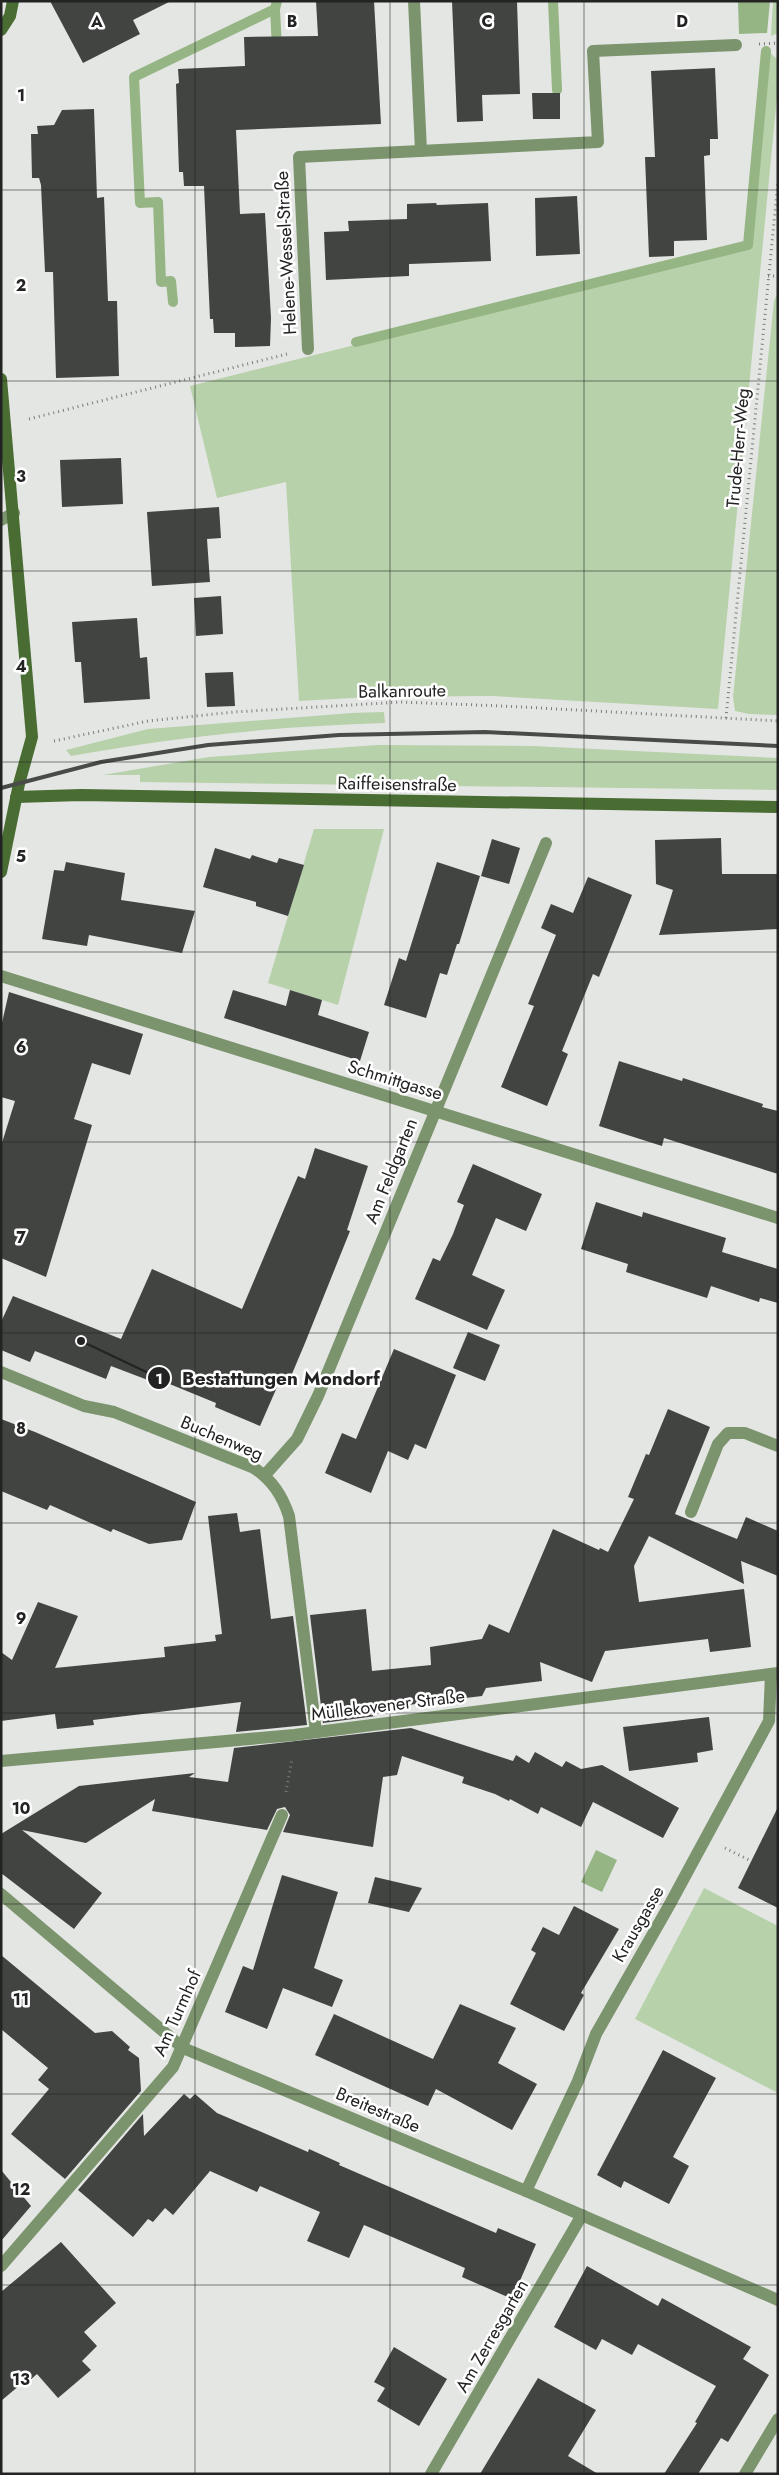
<svg xmlns="http://www.w3.org/2000/svg" width="779" height="2475" viewBox="0 0 779 2475" font-family="Jost,sans-serif">
  <rect width="100%" height="100%" fill="#e4e6e3"/>
  <g fill="#b7d1aa">
    <polygon points="773,1 778,1 778,33 771,36"/>
    <polygon points="768,51 778,60 778,86 718,709 492,696 370,697 299,701 286,482 217,498 190,386 750,247"/>
    <polygon points="778,292 778,715 749,714 735,711 733,697 774,301"/>
    <path d="M384,712L385,723C278,726 176,737 71,756L66,750L148,729L351,713Z"/>
    <polygon points="377,745 533,746 778,758 778,790 140,782 140,775 103,775 209,757"/>
    <polygon points="314,829 384,829 338,1005 268,983"/>
    <polygon points="704,1888 778,1926 778,2093 635,2019"/>
  </g>
  <g fill="#96b584">
    <polygon points="738,1 770,1 767,33 739,34"/>
    <polygon points="596,1850 617,1860 602,1892 581,1882"/>
  </g>
  <g fill="none" stroke-linecap="round" stroke-linejoin="round">
    <g stroke="#96b584" stroke-width="10">
      <polyline points="553,1 557,90"/>
      <polyline points="277,49 275,9 277,1"/>
      <polyline points="173,302 171,281 161,282 158,202 140,203 134,77 275,9"/>
      <polyline points="356,342 748,245 766,51"/>
    </g>
  </g>
  <g fill="#424441">
    <polygon points="50,1 171,1 133,20 140,34 83,63"/>
    <polygon points="316,1 374,1 381,124 236,130 240,214 265,213 271,318 270,346 235,347 235,333 214,333 213,319 210,319 204,186 184,186 183,172 179,172 176,84 179,83 178,69 245,66 244,37 318,36"/>
    <polygon points="452,1 517,1 520,94 482,95 483,121 457,122"/>
    <polygon points="715,68 718,139 710,139 710,155 704,156 707,240 674,241 674,256 649,257 645,157 655,157 651,71"/>
    <polygon points="532,93 560,93 560,119 533,119"/>
    <polygon points="94,109 97,198 104,197 108,301 117,301 119,376 56,378 53,272 45,272 41,185 39,178 32,178 31,134 38,134 37,126 54,125 62,110"/>
    <polygon points="577,196 580,254 536,256 535,198"/>
    <polygon points="436,203 437,205 488,203 491,261 409,264 409,276 326,280 324,232 349,231 348,221 407,219 407,204"/>
    <polygon points="121,458 123,504 62,507 60,460"/>
    <polygon points="219,507 221,538 207,539 210,582 152,586 147,512"/>
    <polygon points="221,596 223,634 196,636 194,598"/>
    <polygon points="137,618 140,658 147,657 150,699 84,703 81,662 75,662 72,622"/>
    <polygon points="233,672 235,706 207,707 205,673"/>
    <polygon points="721,838 722,874 778,874 778,929 659,935 673,890 656,884 655,840"/>
    <polygon points="492,839 520,848 509,884 481,876"/>
    <polygon points="215,848 250,859 252,855 277,863 279,858 304,865 288,916 256,906 256,902 203,887"/>
    <polygon points="66,862 125,873 121,900 195,911 182,953 89,935 87,946 42,939 54,870 64,871"/>
    <polygon points="437,862 480,876 459,944 457,944 447,975 440,973 426,1018 384,1005 399,958 406,961"/>
    <polygon points="588,877 632,895 599,977 593,974 562,1051 568,1054 547,1106 501,1087 534,1006 528,1004 556,935 541,928 551,904 573,913"/>
    <polygon points="233,990 286,1006 290,990 322,1000 318,1015 369,1032 360,1061 224,1018"/>
    <polygon points="9,992 143,1034 130,1075 92,1063 74,1119 92,1125 46,1277 1,1258 1,1146 15,1101 1,1097 1,1027"/>
    <polygon points="619,1061 682,1081 683,1078 763,1104 762,1107 778,1111 778,1174 664,1138 662,1146 599,1126"/>
    <polygon points="315,1148 368,1166 347,1230 350,1231 305,1343 289,1381 281,1378 260,1426 215,1407 216,1403 155,1378 153,1382 111,1366 106,1379 35,1351 30,1362 1,1350 1,1322 13,1296 121,1339 152,1269 242,1309 298,1176 305,1179"/>
    <polygon points="473,1164 542,1194 526,1231 496,1218 472,1275 505,1290 487,1330 415,1299 433,1258 440,1261 453,1234 464,1205 457,1202"/>
    <polygon points="596,1202 642,1217 643,1212 726,1238 722,1252 778,1269 778,1303 760,1298 759,1302 711,1286 707,1298 626,1272 628,1264 581,1249"/>
    <polygon points="468,1332 500,1345 485,1381 453,1368"/>
    <polygon points="394,1349 456,1375 426,1449 415,1444 408,1460 388,1451 371,1493 325,1473 342,1433 356,1439"/>
    <polygon points="668,1409 710,1427 675,1514 737,1539 746,1517 778,1531 778,1576 741,1561 744,1584 649,1536 634,1566 639,1602 744,1589 751,1647 710,1652 708,1639 605,1651 592,1682 540,1662 542,1681 486,1688 482,1696 358,1711 376,1716 323,1723 310,1615 366,1609 372,1671 431,1665 430,1647 482,1639 489,1624 509,1633 553,1529 599,1550 600,1548 608,1552 634,1499 628,1497 646,1454 649,1455"/>
    <polygon points="1,1419 35,1432 196,1502 182,1540 149,1544 113,1529 111,1532 50,1505 47,1510 1,1491"/>
    <polygon points="237,1513 240,1532 260,1529 271,1619 293,1616 307,1725 236,1732 241,1702 93,1720 94,1725 57,1729 55,1714 1,1721 1,1652 12,1660 38,1602 78,1616 55,1668 165,1657 164,1647 216,1641 215,1635 222,1634 208,1516"/>
    <polygon points="709,1717 713,1750 697,1753 698,1762 629,1771 623,1727"/>
    <polygon points="411,1728 513,1761 516,1755 529,1763 535,1752 562,1767 566,1761 581,1769 602,1765 679,1808 663,1838 593,1802 581,1827 541,1807 538,1814 510,1799 509,1801 495,1794 462,1783 464,1777 402,1756 397,1775 383,1777 373,1847 283,1832 290,1815 285,1807 277,1809 267,1830 152,1811 155,1799 86,1843 22,1830 102,1893 74,1929 1,1873 1,1834 79,1786 195,1773 189,1777 228,1782 234,1748"/>
    <polygon points="778,1807 778,1908 738,1888"/>
    <polygon points="282,1875 338,1892 314,1968 343,1980 332,2007 283,1988 267,2029 225,2012 243,1966 253,1970"/>
    <polygon points="375,1877 422,1888 409,1912 368,1903"/>
    <polygon points="574,1906 619,1929 581,1993 584,1995 564,2031 510,2004 536,1953 531,1950 543,1927 559,1935"/>
    <polygon points="1,1955 95,2033 112,2031 130,2047 128,2050 139,2058 141,2091 65,2179 11,2134 49,2089 38,2080 48,2068 1,2029"/>
    <polygon points="460,2004 516,2028 498,2063 537,2084 512,2130 436,2089 428,2106 315,2055 334,2014 433,2059"/>
    <polygon points="663,2050 716,2078 673,2157 689,2166 669,2204 624,2181 621,2188 597,2175"/>
    <polygon points="184,2094 190,2099 195,2094 217,2113 308,2152 309,2149 340,2163 339,2165 496,2233 498,2228 536,2244 512,2299 462,2277 465,2268 364,2225 349,2258 307,2241 320,2212 260,2186 257,2192 210,2171 173,2215 165,2208 153,2222 148,2219 133,2237 78,2190 143,2114 144,2136"/>
    <polygon points="1,2170 31,2206 1,2241"/>
    <polygon points="61,2242 116,2303 84,2332 97,2346 82,2361 91,2370 58,2398 37,2374 29,2381 27,2379 1,2401 1,2292"/>
    <polygon points="587,2266 658,2306 662,2298 751,2347 743,2359 769,2375 728,2442 721,2438 698,2474 664,2474 697,2423 695,2422 716,2386 638,2344 632,2355 602,2339 596,2350 554,2327"/>
    <polygon points="394,2347 447,2379 419,2426 377,2401 385,2388 374,2382"/>
    <polygon points="538,2378 596,2410 568,2456 598,2474 480,2474"/>
  </g>
  <g fill="none" stroke-linecap="round" stroke-linejoin="round">
    <g stroke="#7a7c7a" stroke-width="3" stroke-dasharray="1 4" stroke-linecap="butt">
      <polyline points="759,44 778,43"/>
      <polyline points="768,276 778,276"/>
      <polyline points="29,419 287,354"/>
      <polyline points="726,718 778,181"/>
      <polyline points="54,741 148,721 234,712 401,702 503,706 778,721"/>
      <polyline points="286,1792 292,1759"/>
      <polyline points="725,1848 751,1861"/>
    </g>
    <g stroke="#7c946e" stroke-width="12">
      <polyline points="414,1 421,151"/>
      <polyline points="308,349 299,157 598,142 593,51 736,45"/>
      <polyline points="1,520 14,513"/>
      <polyline points="1,976 778,1218"/>
      <path d="M1,1372L84,1406L114,1412L254,1468C272,1480 282,1495 289,1516L316,1732"/>
      <polyline points="265,1475 297,1439 318,1396 546,843"/>
      <polyline points="691,1512 718,1444 728,1433 745,1433 778,1446"/>
      <polyline points="1,1761 294,1735 778,1673"/>
      <polyline points="1,1894 183,2048 526,2191 778,2300"/>
      <polyline points="526,2191 578,2081 596,2034 670,1904 769,1721 771,1674"/>
      <polyline points="1,2266 173,2067 282,1815"/>
      <polyline points="431,2474 582,2215"/>
      <polyline points="745,2474 778,2419"/>
    </g>
    <g stroke="#496c33" stroke-width="12">
      <polyline points="1,30 10,16 13,1"/>
      <polyline points="1,379 32,737 19,784 1,872"/>
      <polyline points="16,797 81,795 778,807"/>
    </g>
    <polyline stroke="#494b49" stroke-width="4" points="1,788 101,762 208,745 339,735 485,732 778,746"/>
  </g>
  <path fill="none" stroke="#222322" stroke-width="1" stroke-opacity="0.55" d="M195,1V2474M390,1V2474M584,1V2474M1,190H778M1,381H778M1,571H778M1,762H778M1,952H778M1,1142H778M1,1333H778M1,1523H778M1,1713H778M1,1904H778M1,2094H778M1,2285H778"/>
  <g text-anchor="middle" dominant-baseline="central" stroke-width="5" stroke-linejoin="round" paint-order="stroke">
    <g font-size="18" fill="#222322" stroke="#fff">
      <text transform="translate(286 253) rotate(-93)">Helene-Wessel-Straße</text>
      <text transform="translate(738 448) rotate(-85)">Trude-Herr-Weg</text>
      <text transform="translate(402 691) rotate(-1)">Balkanroute</text>
      <text transform="translate(397 784) rotate(1)">Raiffeisenstraße</text>
      <text transform="translate(395 1080) rotate(17)">Schmittgasse</text>
      <text transform="translate(391 1171) rotate(-68)">Am Feldgarten</text>
      <text transform="translate(222 1438) rotate(23)">Buchenweg</text>
      <text transform="translate(388 1705) rotate(-7)">Müllekovener Straße</text>
      <text transform="translate(638 1924) rotate(-60)">Krausgasse</text>
      <text transform="translate(177 2013) rotate(-66)">Am Turmhof</text>
      <text transform="translate(378 2110) rotate(23)">Breitestraße</text>
      <text transform="translate(492 2336) rotate(-60)">Am Zerresgarten</text>
    </g>
  </g>
  <g font-size="16" text-anchor="middle" font-weight="bold" fill="#222322" stroke="#fff" stroke-width="5" stroke-linejoin="round" paint-order="stroke">
    <text x="97" y="27">A</text>
    <text x="292" y="27">B</text>
    <text x="487" y="27">C</text>
    <text x="682" y="27">D</text>
    <text x="21" y="101">1</text>
    <text x="21" y="291">2</text>
    <text x="21" y="482">3</text>
    <text x="21" y="672">4</text>
    <text x="21" y="862">5</text>
    <text x="21" y="1053">6</text>
    <text x="21" y="1243">7</text>
    <text x="21" y="1434">8</text>
    <text x="21" y="1624">9</text>
    <text x="21" y="1814">10</text>
    <text x="21" y="2005">11</text>
    <text x="21" y="2195">12</text>
    <text x="21" y="2385">13</text>
  </g>
  <path fill="none" stroke="#222322" stroke-width="2" d="M81 1341L159 1378"/>
  <g fill="#222322" stroke="#fff" stroke-width="2">
    <circle cx="81" cy="1341" r="5"/>
    <circle cx="159" cy="1378" r="12"/>
  </g>
  <g font-size="15" text-anchor="middle" font-weight="bold" fill="#fff">
    <text x="159" y="1384">1</text>
  </g>
  <g font-size="19" text-anchor="middle" font-weight="bold" fill="#222322" stroke="#fff" stroke-width="5" stroke-linejoin="round" paint-order="stroke">
    <text x="281" y="1385">Bestattungen Mondorf</text>
  </g>
  <rect width="779" height="2475" fill="none" stroke="#222322" stroke-width="5"/>
</svg>
